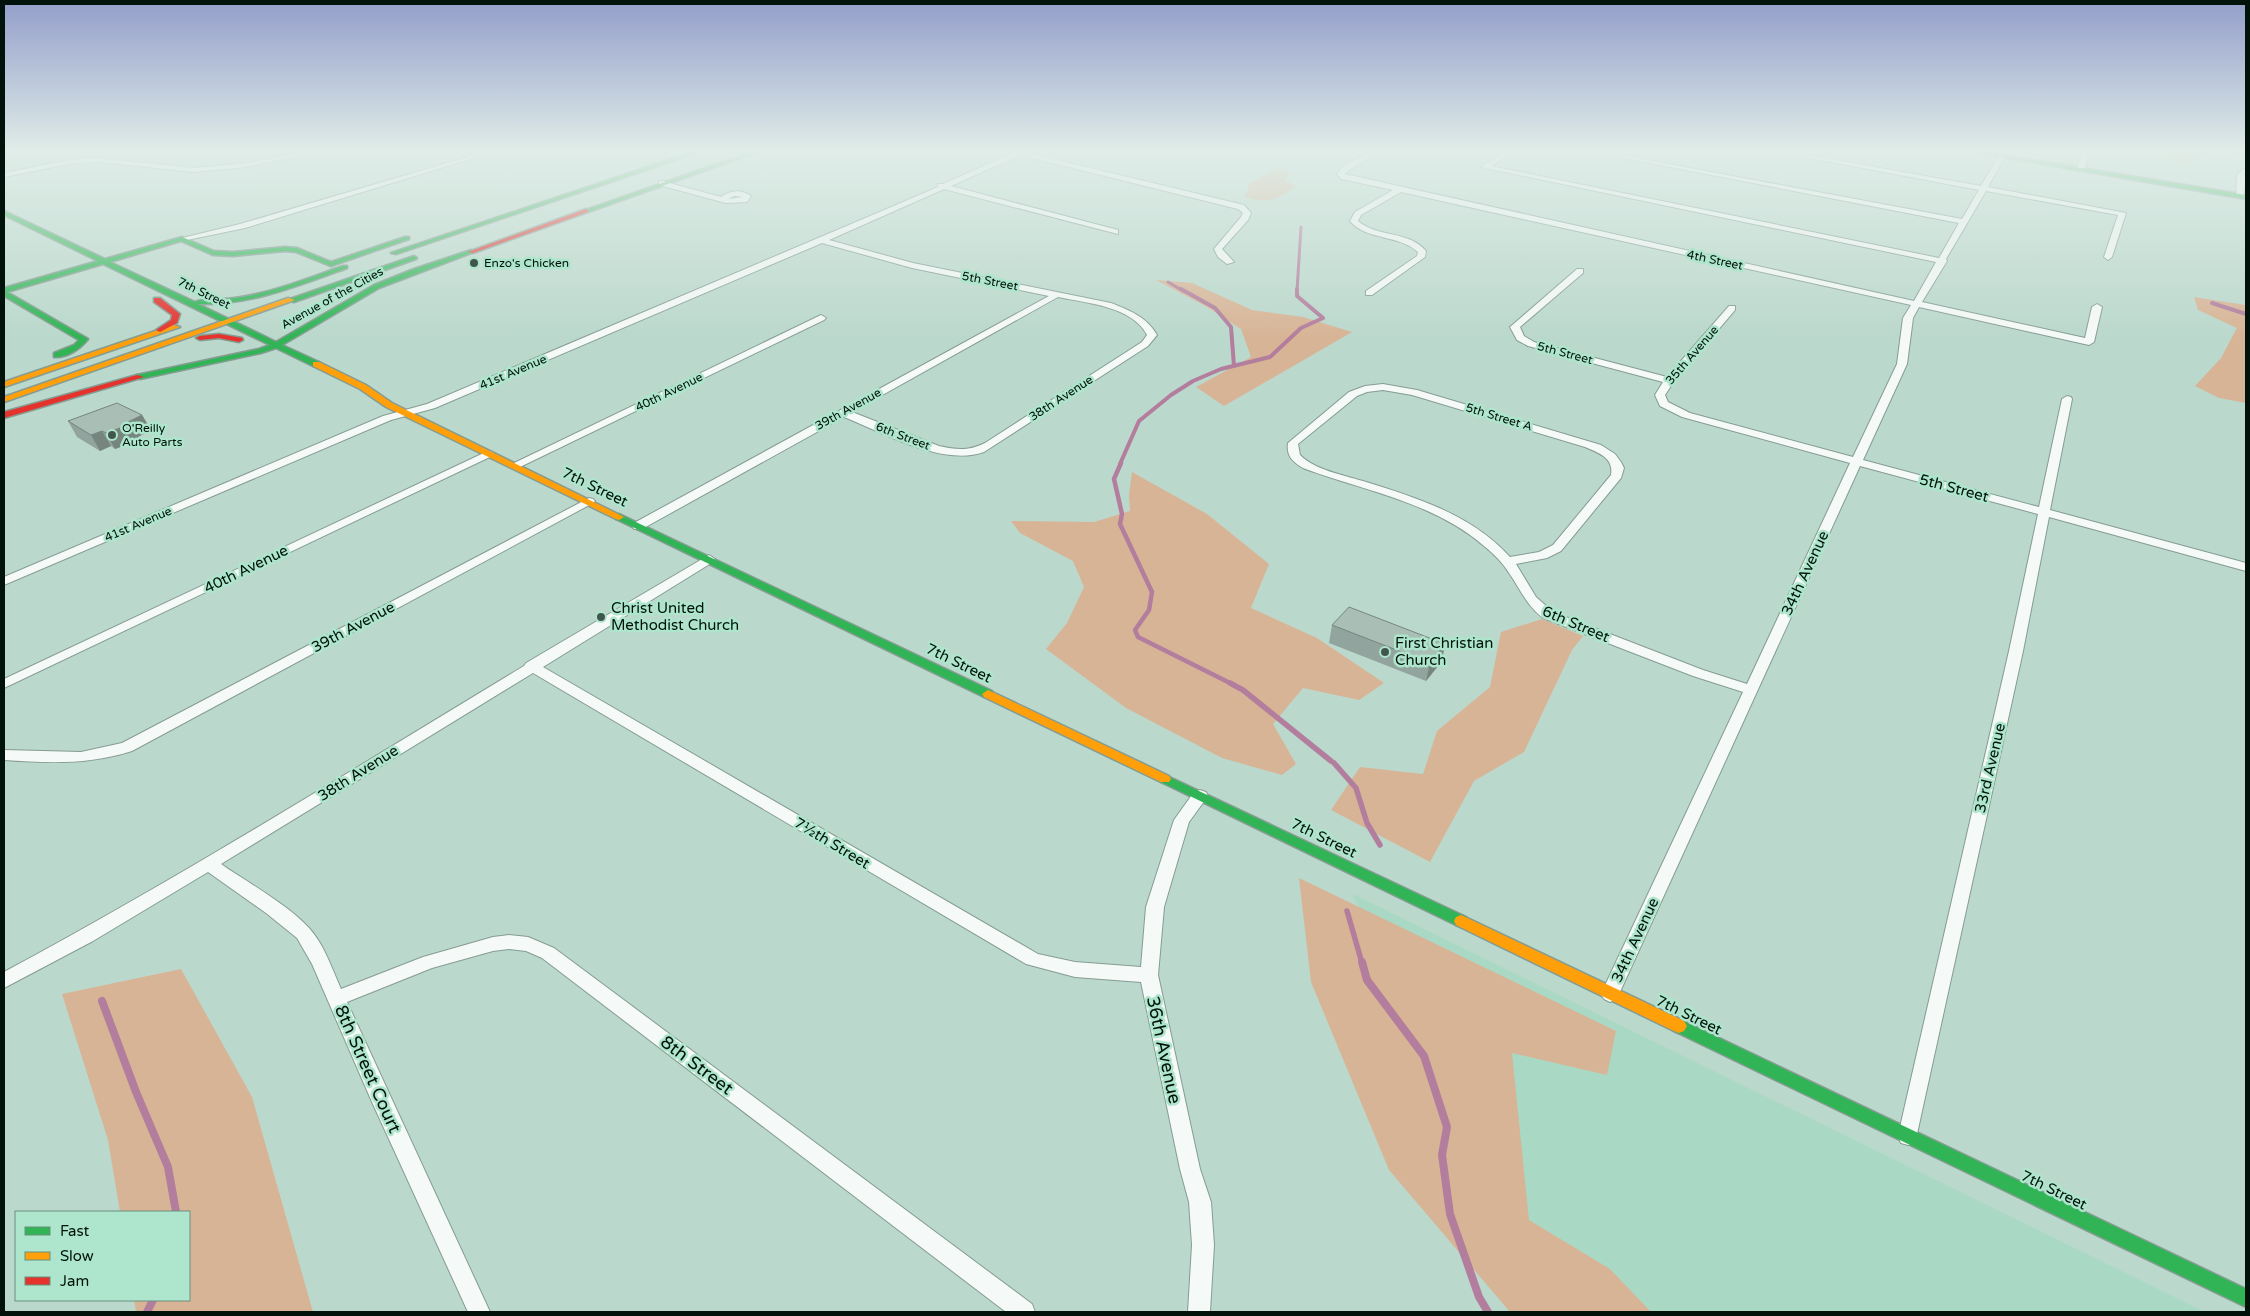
<svg xmlns="http://www.w3.org/2000/svg" width="2250" height="1316" viewBox="0 0 2250 1316" font-family="'Varela Round',sans-serif">
  <rect width="100%" height="100%" fill="#bbd8cc"/>
  <polygon fill="#a9d9c5" points="1353,894 2205,1312 1508,1312"/>
  <g fill="#d8b496">
    <polygon points="2167,153 2246,153 2246,155 2205,154 2185,165 2163,155"/>
    <path d="M1279,168L1290,173L1285,180L1296,186C1279,200 1266,204 1245,197L1250,183Z"/>
    <polygon points="1156,280 1192,283 1252,310 1303,317 1352,332 1224,406 1196,387 1251,357 1241,329 1207,307"/>
    <polygon points="2194,297 2246,305 2246,403 2219,398 2195,386 2221,358 2237,328 2198,310"/>
    <polygon points="1132,472 1207,514 1269,564 1251,608 1317,638 1384,683 1359,700 1303,688 1273,724 1296,764 1282,775 1222,758 1126,708 1046,649 1067,623 1084,587 1073,561 1020,533 1011,521 1094,522 1130,511 1129,496"/>
    <polygon points="1542,619 1583,636 1572,650 1524,752 1474,781 1430,862 1331,810 1360,767 1423,774 1437,731 1490,687 1501,632"/>
    <polygon points="1299,878 1616,1031 1607,1075 1512,1053 1529,1220 1610,1269 1651,1312 1510,1312 1389,1170 1311,982"/>
    <polygon points="181,969 252,1097 313,1312 136,1312 134,1300 189,1300 189,1212 120,1212 108,1140 62,994"/>
  </g>
  <g fill="none" stroke-linecap="round" stroke-linejoin="round">
    <g stroke="#b37e9d" stroke-width="3">
      <polyline points="2178,157 2188,153"/>
      <polyline points="1168,282 1183,291"/>
      <polyline points="1297,291 1301,227"/>
    </g>
    <g stroke="#b37e9d" stroke-width="4">
      <polyline points="1181,289 1215,308 1231,327 1234,366"/>
      <polyline points="2212,303 2246,314"/>
      <polyline points="1120,464 1139,421 1171,395 1193,381 1221,369 1270,357 1301,328 1323,318 1297,296 1297,289"/>
    </g>
    <polyline stroke="#b37e9d" stroke-width="4.5" points="1121,463 1114,479 1122,514 1120,524 1152,592 1149,610 1135,630 1138,637 1232,684"/>
    <g stroke="#b37e9d" stroke-width="5.5">
      <polyline points="1230,683 1243,690 1331,761"/>
      <polyline points="1334,763 1356,788 1367,823 1380,845"/>
      <polyline points="1347,911 1362,963"/>
    </g>
    <g stroke="#b37e9d" stroke-width="8">
      <polyline points="1362,962 1367,980 1424,1056 1447,1127 1442,1155 1450,1214 1479,1297 1488,1312"/>
      <polyline points="102,1001 136,1092 168,1167 176,1212"/>
      <polyline points="147,1312 153,1300"/>
    </g>
    <g stroke="#859c92" stroke-width="2">
      <g id="street">
        <polygon points="300,153 312,153 246,167 193,172 100,162 74,163 4,177 4,173 74,159 100,158 193,168 246,163"/>
        <polygon points="481,153 490,153 245,228 182,241 178,239 240,224"/>
        <path d="M1013,153H1028L1244,205L1251,213L1248,220L1222,249L1234,262L1227,264L1218,257L1214,249L1241,217L1243,213L1238,209L1020,155L951,186L1118,230V234L944,189L829,240L913,263L1111,303C1129,310 1147,317 1157,335L1148,346L984,452C942,467 882,432 844,417L642,529H634L632,526L634,523L1049,296L912,268L822,243L435,408L391,420L4,585V577L383,416L427,404L896,205L938,187V184H943ZM1058,297C1086,303 1132,306 1147,335L1142,342L985,443C969,451 957,450 939,446L852,412Z"/>
        <path d="M1369,153H1377L1349,170L1345,174L1914,301L1936,262L1481,167L1504,153H1511L1491,166L1939,258L1959,223L1598,153H1610L1962,219L1979,190L1783,153H1796L1981,186L1999,156L2002,154L2005,156L1988,187L2126,213L2112,257L2108,260L2104,257L2118,215L1986,191L1946,259L1947,261L1922,302L2085,338L2092,307L2097,304L2102,307L2094,342L2089,345L1919,307L1913,318L1907,364L1863,460L2039,507L2062,399L2067,396L2071,397L2072,399L2050,510L2246,563V571L2049,517L2023,651L1915,1143L1908,1145L1901,1143L1898,1136L2009,651L2038,514L1860,466L1619,994L1616,999L1610,1002L1604,999L1601,994L1743,692L1693,676L1543,618C1526,605 1521,590 1509,573C1503,563 1494,554 1484,546C1434,502 1364,491 1303,468C1293,462 1286,456 1288,443L1349,392L1365,386L1383,384L1417,390L1601,445L1615,454L1621,462L1624,468L1621,478L1561,551L1547,558L1516,564L1536,597L1553,612L1703,670L1747,684L1850,463L1682,417L1660,406L1655,395L1663,382L1528,346L1517,340L1510,327L1577,269H1583V273L1520,327L1524,336L1534,342L1667,377L1729,306H1735V310L1673,383L1665,395L1668,402L1690,413L1853,457L1897,364L1903,318L1911,305L1401,192L1361,215L1358,221C1378,238 1408,230 1426,251L1425,257L1372,295H1366V291L1417,256L1418,252C1398,234 1367,241 1350,221L1355,212L1393,190L1341,179L1337,174L1343,166ZM1383,390L1412,395L1585,447C1599,453 1614,458 1611,475L1553,545L1539,552L1510,557C1471,514 1417,498 1363,481C1343,475 1315,470 1300,455L1298,444L1357,396L1367,392Z"/>
        <polygon points="2082,153 2088,153 2085,169 2081,171 2077,169"/>
        <polygon points="2243,169 2246,169 2244,196 2240,198 2236,196 2237,175"/>
        <path d="M662,181L721,197C730,190 742,189 751,196L747,202L726,203L659,185V181ZM734,196L743,197L728,199Z"/>
        <polygon points="821,315 826,318 824,320 520,467 512,467 510,465"/>
        <polygon points="488,451 492,452 493,454 492,456 4,688 4,679"/>
        <path d="M589,498L593,499L595,501L593,503L132,751C89,765 48,763 4,760V750L81,752L122,743Z"/>
        <path d="M709,555L715,559L713,562L543,667L1038,954L1075,962L1141,967L1146,907L1174,820L1194,792L1200,790L1206,792L1208,796L1189,822L1164,907L1158,975L1200,1169L1211,1202L1214,1245L1210,1312H1188L1192,1245L1189,1202L1180,1169L1141,982L1075,977L1026,964L533,673L221,864C247,882 288,905 309,928C324,944 332,969 341,989L423,957L493,937L509,935L528,937L554,948L1032,1304L1035,1312H1006L542,958L526,951L509,949L493,951L432,968L347,1002L490,1312H468L372,1102L312,964L297,938L266,913L208,872L93,941L4,988V972C181,877 352,770 524,666L526,663Z"/>
      </g>
    </g>
    <g stroke="#859c92" stroke-width="3">
      <g id="fast">
        <polygon points="689,153 697,153 396,254 391,253"/>
        <polygon points="748,153 755,153 588,212 583,211"/>
        <polygon points="1979,153 1990,153 2246,195 2246,199"/>
        <path d="M4,211L105,259L182,237L214,251L233,252L285,247L297,248L331,262L405,237H409V239L331,266L296,252L285,251L233,256L213,255L181,241L110,262L195,302C199,298 227,300 235,298C272,293 308,278 343,266H347V268C298,286 251,305 198,304L276,342L374,285L414,269L471,250L474,252L379,288L282,345L319,362V366H313L276,348L261,353L140,379L136,377L137,375L259,349L270,345L103,264L7,292L88,339C80,349 67,358 54,357V353L74,345L79,340L4,296V288L98,261L4,215Z"/>
        <polygon points="414,256 417,258 416,259 294,302 287,300"/>
        <polygon points="619,514 992,691 994,694 992,697 984,697 616,519 614,517"/>
        <polygon points="1165,775 1466,917 1468,921 1466,925 1461,927 1456,925 1161,782 1159,779 1161,776"/>
        <polygon points="1679,1019 2246,1289 2246,1307 1674,1031 1671,1026 1674,1021"/>
      </g>
    </g>
    <g stroke="#859c92" stroke-width="3">
      <g id="slow">
        <polygon points="288,298 295,300 4,402 4,397"/>
        <polygon points="173,325 180,327 4,387 4,382"/>
        <polygon points="313,362 319,362 366,385 392,403 624,517 619,520 616,519 386,407 360,389 313,366"/>
        <polygon points="988,690 1169,776 1171,779 1169,782 1161,782 984,697 982,694"/>
        <polygon points="1461,915 1684,1021 1687,1026 1684,1031 1679,1033 1674,1031 1456,925 1454,921 1456,917"/>
      </g>
    </g>
    <g stroke="#859c92" stroke-width="3">
      <g id="jam">
        <polygon points="586,209 588,210 588,212 473,253 468,252"/>
        <polygon points="154,298 160,298 180,314 177,323 160,332 156,330 171,320 172,315 154,302"/>
        <polygon points="219,334 242,338 243,340 239,342 219,338 200,340 196,338 200,336"/>
        <polygon points="137,375 144,377 4,418 4,412"/>
      </g>
    </g>
    <use href="#street" fill="#f5f9f7" fill-rule="evenodd"/>
    <use href="#fast" fill="#30b455" fill-rule="evenodd"/>
    <use href="#slow" fill="#ff9f0a" fill-rule="evenodd"/>
    <use href="#jam" fill="#e5322d" fill-rule="evenodd"/>
  </g>
  <g fill="#91a49d">
    <polygon points="142,415 151,430 138,437 139,440 115,449 111,446 100,451 77,437 68,421"/>
    <polygon points="1332,625 1442,661 1426,681 1329,643"/>
  </g>
  <g fill="#76867f">
    <polygon points="142,415 151,430 138,437 139,440 115,449 106,433"/>
    <polygon points="102,431 111,446 100,451 91,435"/>
    <polygon points="1445,644 1442,661 1426,681 1430,663"/>
  </g>
  <g fill="#a9bfb6" stroke="#76867f">
    <polygon points="117,403 142,415 128,422 131,424 106,433 102,431 91,435 68,421"/>
    <polygon points="1349,607 1445,644 1430,663 1332,625"/>
  </g>
  <linearGradient id="sky" x2="0" y2="1"><stop stop-color="#939eca"/><stop offset="0.45" stop-color="#e0ede8"/><stop offset="1" stop-color="#e0ede8" stop-opacity="0"/></linearGradient>
  <rect width="2250" height="337" fill="url(#sky)"/>
  <g fill="#41574e" stroke="#aee5cd" stroke-width="2">
    <circle cx="474" cy="263" r="5"/>
    <circle cx="112" cy="435" r="5"/>
    <circle cx="601" cy="617" r="5"/>
    <circle cx="1385" cy="652" r="5"/>
  </g>
  <g text-anchor="middle" dominant-baseline="central" stroke-width="5" stroke-linejoin="round" paint-order="stroke">
    <g font-size="12" fill="#00120a" stroke="#aee5cd">
      <text transform="translate(1715 260) rotate(12)">4th Street</text>
      <text transform="translate(990 281) rotate(11)">5th Street</text>
      <text transform="translate(204 293) rotate(26)">7th Street</text>
      <text transform="translate(332 298) rotate(-29)">Avenue of the Cities</text>
      <text transform="translate(1565 353) rotate(15)">5th Street</text>
      <text transform="translate(1692 355) rotate(-49)">35th Avenue</text>
      <text transform="translate(513 372) rotate(-23)">41st Avenue</text>
      <text transform="translate(669 392) rotate(-26)">40th Avenue</text>
      <text transform="translate(1061 398) rotate(-33)">38th Avenue</text>
      <text transform="translate(848 409) rotate(-29)">39th Avenue</text>
      <text transform="translate(1499 417) rotate(17)">5th Street A</text>
      <text transform="translate(903 436) rotate(21)">6th Street</text>
      <text transform="translate(138 524) rotate(-23)">41st Avenue</text>
    </g>
    <g font-size="12" fill="#00120a" stroke="#aee5cd" text-anchor="start">
      <text x="484" y="263">Enzo's Chicken</text>
      <text x="122" y="428">O'Reilly<tspan x="122" dy="14">Auto Parts</tspan></text>
    </g>
    <g font-size="15" fill="#00120a" stroke="#aee5cd">
      <text transform="translate(595 487) rotate(26)">7th Street</text>
      <text transform="translate(1954 488) rotate(15)">5th Street</text>
      <text transform="translate(246 569) rotate(-26)">40th Avenue</text>
      <text transform="translate(1805 573) rotate(-65)">34th Avenue</text>
      <text transform="translate(1576 624) rotate(23)">6th Street</text>
      <text transform="translate(353 627) rotate(-28)">39th Avenue</text>
      <text transform="translate(959 663) rotate(26)">7th Street</text>
      <text transform="translate(1990 768) rotate(-77)">33rd Avenue</text>
      <text transform="translate(358 773) rotate(-32)">38th Avenue</text>
      <text transform="translate(1324 838) rotate(26)">7th Street</text>
      <text transform="translate(832 843) rotate(31)">7½th Street</text>
      <text transform="translate(1635 940) rotate(-65)">34th Avenue</text>
      <text transform="translate(1689 1015) rotate(26)">7th Street</text>
      <text transform="translate(2054 1190) rotate(26)">7th Street</text>
    </g>
    <g font-size="15" fill="#00120a" stroke="#aee5cd" text-anchor="start">
      <text x="611" y="608">Christ United<tspan x="611" dy="17">Methodist Church</tspan></text>
      <text x="1395" y="643">First Christian<tspan x="1395" dy="17">Church</tspan></text>
    </g>
    <g font-size="18" fill="#00120a" stroke="#aee5cd">
      <text transform="translate(1164 1050) rotate(78)">36th Avenue</text>
      <text transform="translate(697 1065) rotate(37)">8th Street</text>
      <text transform="translate(368 1069) rotate(66)">8th Street Court</text>
    </g>
  </g>
  <rect width="2250" height="1316" fill="none" stroke="#00120a" stroke-width="10"/>
  <rect x="15" y="1211" width="175" height="90" fill="#aee5cd" stroke="#68917f"/>
  <rect x="25" y="1227" width="25" height="8" fill="#30b455" stroke="#68917f"/>
  <text x="60" y="1236" font-size="15" fill="#00120a">Fast</text>
  <rect x="25" y="1252" width="25" height="8" fill="#ff9f0a" stroke="#68917f"/>
  <text x="60" y="1261" font-size="15" fill="#00120a">Slow</text>
  <rect x="25" y="1277" width="25" height="8" fill="#e5322d" stroke="#68917f"/>
  <text x="60" y="1286" font-size="15" fill="#00120a">Jam</text>
</svg>
